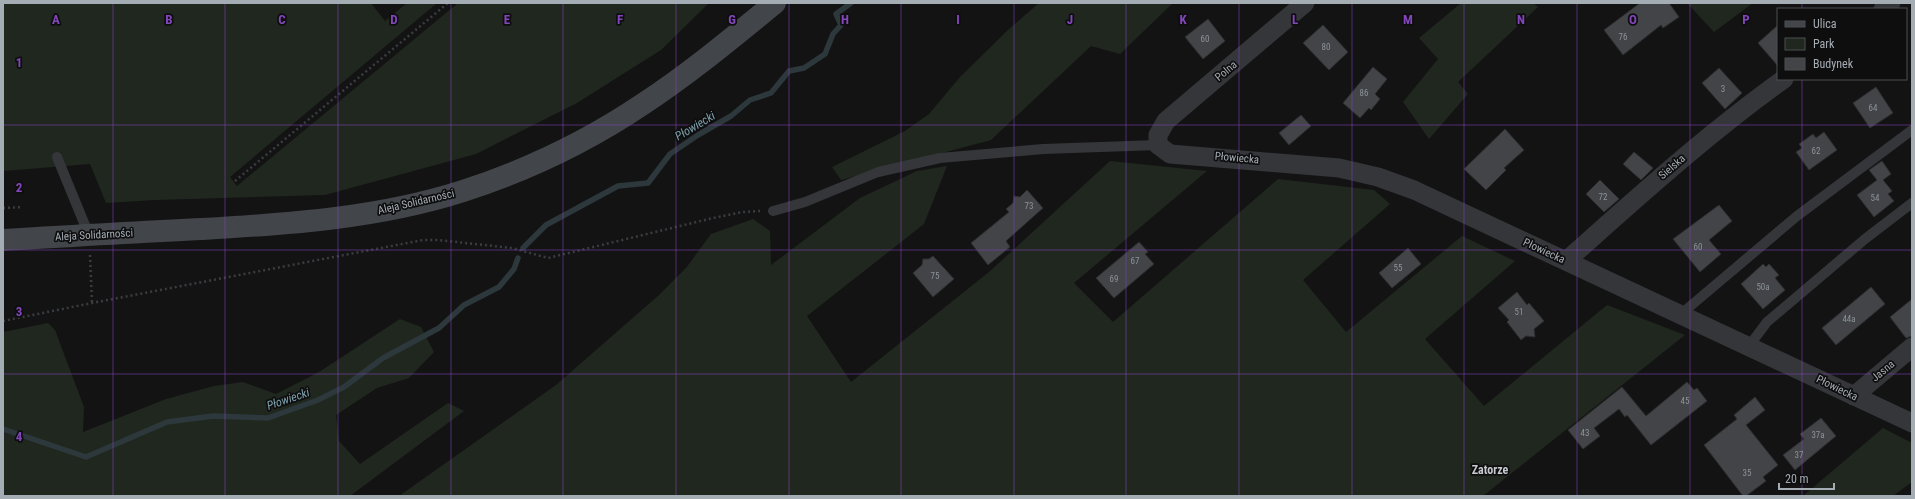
<svg xmlns="http://www.w3.org/2000/svg" width="1915" height="499" viewBox="0 0 1915 499" font-family="'Roboto Condensed',sans-serif">
  <rect width="100%" height="100%" fill="#131314"/>
  <g fill="#20271f">
    <polygon points="3,3 371,3 385,21 407,3 437,3 230,177 237,186 458,3 709,3 661,50 577,103 476,154 325,195 156,200 106,203 90,164 3,171"/>
    <polygon points="1039,3 1173,3 1120,54 1091,46 991,140 841,180 832,167 905,131 929,114 960,77 1009,29"/>
    <polygon points="1461,3 1533,3 1538,7 1458,82 1468,94 1429,139 1403,102 1438,59 1419,38"/>
    <polygon points="1687,3 1753,3 1714,32"/>
    <polygon points="1110,161 1207,171 1074,283 1113,322 1278,179 1374,190 1390,204 1303,280 1346,332 1462,236 1515,261 1425,339 1484,406 1607,305 1685,335 1483,496 399,496 556,385 659,295 686,268 711,234 753,219 770,231 771,265 860,198 917,171 947,166 924,224 807,316 851,382 989,272"/>
    <polygon points="400,319 421,327 434,352 409,378 377,388 336,415 339,441 360,464 448,403 464,411 350,496 3,496 3,332 48,323 55,330 84,407 83,432 166,399 214,386 243,382 276,394 319,372"/>
    <polygon points="1883,428 1912,443 1912,482 1893,496 1803,496"/>
  </g>
  <g fill="none" stroke-linecap="round" stroke-linejoin="round">
    <g stroke="#2d383c" stroke-width="5.5">
      <polyline points="523,248 546,225 618,186 648,183 670,154 698,135 731,116 750,100 771,93 789,71 804,68 825,54 833,34 841,25 836,14 851,3"/>
      <polyline points="3,429 86,457 167,422 213,416 268,418 318,400 344,387 383,358 439,328 464,305 499,287 514,269 518,258"/>
    </g>
  </g>
  <g fill="#424447" stroke="#2d2e30">
    <polygon points="1640,3 1669,3 1679,17 1663,28 1661,25 1623,55 1604,30"/>
    <polygon points="1208,19 1225,41 1203,59 1185,37"/>
    <polygon points="1323,25 1348,52 1329,70 1303,43"/>
    <polygon points="1778,25 1778,66 1758,43"/>
    <polygon points="1373,67 1387,79 1375,94 1380,99 1371,110 1369,108 1360,118 1343,103"/>
    <polygon points="1719,68 1742,93 1725,109 1702,83"/>
    <polygon points="1876,87 1893,113 1870,128 1853,103"/>
    <polygon points="1301,115 1311,126 1289,145 1279,133"/>
    <polygon points="1505,129 1524,150 1504,168 1506,170 1486,190 1464,169"/>
    <polygon points="1824,132 1837,150 1809,170 1796,152 1802,148 1799,144 1813,134 1816,138"/>
    <polygon points="1634,152 1653,168 1641,180 1623,164"/>
    <polygon points="1882,161 1891,174 1883,180 1892,191 1888,194 1894,201 1874,217 1857,195 1877,180 1869,170"/>
    <polygon points="1600,180 1619,199 1604,212 1586,194"/>
    <polygon points="1027,190 1043,208 1006,241 1010,247 988,265 971,243 1009,212 1006,209 1013,203 1014,196 1020,197"/>
    <polygon points="1719,205 1732,221 1709,240 1721,254 1700,272 1673,239"/>
    <polygon points="1139,242 1148,252 1145,254 1154,264 1114,298 1096,278"/>
    <polygon points="1408,248 1421,264 1392,288 1379,273"/>
    <polygon points="933,256 954,279 933,297 913,273 922,265 923,259 929,259"/>
    <polygon points="1763,264 1766,267 1769,264 1779,275 1775,278 1785,290 1763,309 1741,284"/>
    <polygon points="1871,287 1885,304 1836,345 1822,328"/>
    <polygon points="1517,292 1527,305 1529,303 1544,321 1534,329 1535,337 1526,336 1521,340 1507,322 1509,320 1498,308"/>
    <polygon points="1912,299 1912,336 1906,338 1890,317"/>
    <polygon points="1687,382 1694,390 1697,388 1707,401 1651,445 1627,415 1625,417 1619,409 1594,428 1600,436 1583,449 1568,430 1622,387 1646,416"/>
    <polygon points="1755,397 1765,410 1746,425 1778,465 1763,477 1766,481 1746,496 1743,496 1704,445 1737,419 1734,415"/>
    <polygon points="1821,418 1836,436 1795,470 1783,455 1804,439 1800,434"/>
  </g>
  <g fill="none" stroke-linecap="round" stroke-linejoin="round">
    <g stroke="#3a3d40" stroke-width="2.5" stroke-dasharray="2 3" stroke-linecap="butt">
      <polyline points="235,181 448,3"/>
      <polyline points="3,208 23,207"/>
      <polyline points="90,255 92,303"/>
      <polyline points="3,321 92,303 423,240 438,240 512,248 548,258 713,218 743,212 760,211"/>
    </g>
    <g stroke="#343639" stroke-width="10">
      <polyline points="57,157 89,235"/>
      <polyline points="773,211 805,202 878,172 940,158 1043,149 1158,145"/>
      <polyline points="1681,314 1797,216 1912,130"/>
      <polyline points="1749,346 1767,322 1865,239 1912,203"/>
    </g>
    <g stroke="#343639" stroke-width="19">
      <polyline points="1305,3 1166,121 1158,135 1158,145 1170,154 1339,168 1378,177 1414,190 1912,423"/>
      <polyline points="1883,9 1891,3"/>
      <path d="M1566,261C1637,198 1707,134 1784,79"/>
      <polyline points="1854,396 1912,347"/>
    </g>
    <path stroke="#424549" stroke-width="22" d="M3,240C70,236 136,232 203,229C289,224 379,218 463,191C525,171 588,141 643,104C689,74 732,38 775,3"/>
  </g>
  <path fill="none" stroke="#8346bd" stroke-width="1" stroke-opacity="0.55" d="M113,3V496M225,3V496M338,3V496M451,3V496M563,3V496M676,3V496M789,3V496M901,3V496M1014,3V496M1126,3V496M1239,3V496M1352,3V496M1464,3V496M1577,3V496M1690,3V496M1802,3V9M1802,79V496M3,125H1912M3,250H1912M3,374H1912"/>
  <g text-anchor="middle" dominant-baseline="central" stroke-width="3.5" stroke-linejoin="round" paint-order="stroke">
    <g font-size="9" fill="#8c9399">
      <text x="1623" y="37">76</text>
      <text x="1205" y="39">60</text>
      <text x="1326" y="47">80</text>
      <text x="1723" y="89">3</text>
      <text x="1364" y="93">86</text>
      <text x="1873" y="108">64</text>
      <text x="1816" y="151">62</text>
      <text x="1603" y="197">72</text>
      <text x="1875" y="198">54</text>
      <text x="1029" y="206">73</text>
      <text x="1698" y="247">60</text>
      <text x="1135" y="261">67</text>
      <text x="1398" y="268">55</text>
      <text x="935" y="276">75</text>
      <text x="1114" y="279">69</text>
      <text x="1763" y="287">50a</text>
      <text x="1519" y="312">51</text>
      <text x="1849" y="319">44a</text>
      <text x="1685" y="401">45</text>
      <text x="1585" y="433">43</text>
      <text x="1818" y="435">37a</text>
      <text x="1799" y="455">37</text>
      <text x="1747" y="473">35</text>
    </g>
    <g font-size="11" fill="#a5adb4" stroke="#0e0e0f">
      <text transform="translate(1226 71) rotate(-40)">Polna</text>
      <text transform="translate(1237 158) rotate(5)">Płowiecka</text>
      <text transform="translate(1672 167) rotate(-41)">Sielska</text>
      <text transform="translate(416 202) rotate(-13)">Aleja Solidarności</text>
      <text transform="translate(94 235) rotate(-3)">Aleja Solidarności</text>
      <text transform="translate(1544 251) rotate(25)">Płowiecka</text>
      <text transform="translate(1883 371) rotate(-40)">Jasna</text>
      <text transform="translate(1837 388) rotate(26)">Płowiecka</text>
    </g>
    <g font-size="12" font-style="italic" fill="#7ea0ad" stroke="#0e0e0f">
      <text transform="translate(695 126) rotate(-31)">Płowiecki</text>
      <text transform="translate(288 399) rotate(-19)">Płowiecki</text>
    </g>
    <g font-size="12" font-weight="bold" fill="#c6cbd0" stroke="#0e0e0f">
      <text x="1490" y="470">Zatorze</text>
    </g>
  </g>
  <g font-size="13" text-anchor="middle" font-weight="bold" fill="#8346bd" stroke="#0e0e0f" stroke-width="3.5" stroke-linejoin="round" paint-order="stroke">
    <text x="56" y="24">A</text>
    <text x="169" y="24">B</text>
    <text x="282" y="24">C</text>
    <text x="394" y="24">D</text>
    <text x="507" y="24">E</text>
    <text x="620" y="24">F</text>
    <text x="732" y="24">G</text>
    <text x="845" y="24">H</text>
    <text x="958" y="24">I</text>
    <text x="1070" y="24">J</text>
    <text x="1183" y="24">K</text>
    <text x="1295" y="24">L</text>
    <text x="1408" y="24">M</text>
    <text x="1521" y="24">N</text>
    <text x="1633" y="24">O</text>
    <text x="1746" y="24">P</text>
    <text x="19" y="67">1</text>
    <text x="19" y="192">2</text>
    <text x="19" y="316">3</text>
    <text x="19" y="441">4</text>
  </g>
  <rect width="1915" height="499" fill="none" stroke="#a5adb4" stroke-width="8"/>
  <rect x="1777" y="8" width="130" height="72" fill="#0e0e0f" stroke="#4a4e51"/>
  <rect x="1785" y="21" width="20" height="6" fill="#424549" stroke="#4a4e51"/>
  <text x="1813" y="28" font-size="12" fill="#a5adb4">Ulica</text>
  <rect x="1785" y="38" width="20" height="12" fill="#20271f" stroke="#4a4e51"/>
  <text x="1813" y="48" font-size="12" fill="#a5adb4">Park</text>
  <rect x="1785" y="58" width="20" height="12" fill="#424447" stroke="#4a4e51"/>
  <text x="1813" y="68" font-size="12" fill="#a5adb4">Budynek</text>
  <path d="M1779 483v6h55v-6" fill="none" stroke="#a5adb4" stroke-width="2"/>
  <text x="1785" y="483" font-size="12" fill="#a5adb4" stroke="#0e0e0f" stroke-width="3" paint-order="stroke">20 m</text>
</svg>
